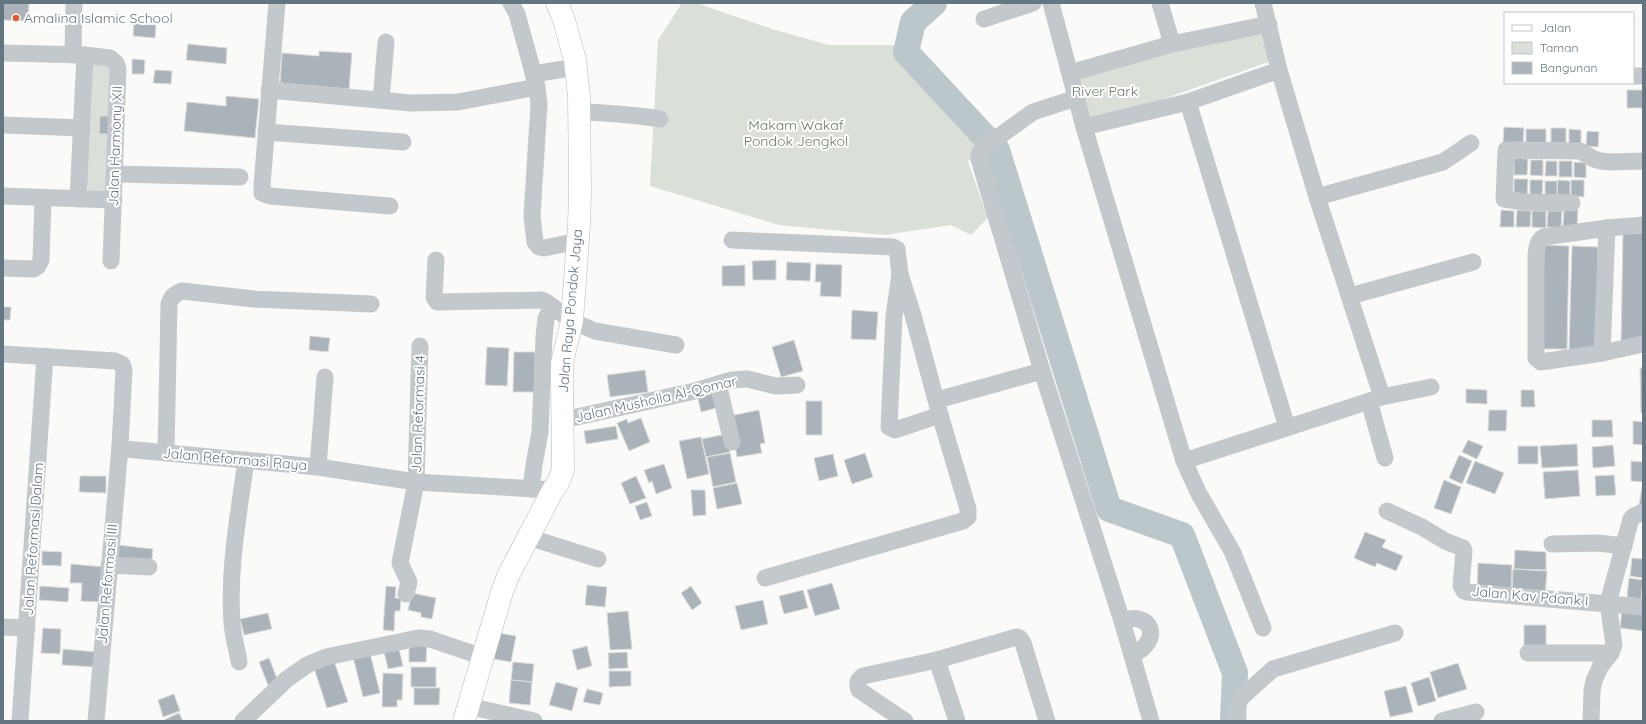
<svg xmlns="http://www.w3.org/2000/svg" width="1646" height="724" viewBox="0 0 1646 724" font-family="Quicksand,sans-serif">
  <rect width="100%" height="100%" fill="#fafaf8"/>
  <g fill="#dadfd7">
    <polygon points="682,3 696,3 772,29 829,45 898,45 988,129 968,162 988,218 971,235 951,225 884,235 779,225 650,186 658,40"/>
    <polygon points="1269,24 1277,59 1084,127 1070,73"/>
    <polygon points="93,64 112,64 108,193 89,192 86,186 90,67"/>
  </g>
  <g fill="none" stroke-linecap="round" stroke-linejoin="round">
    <polyline stroke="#bbc7cb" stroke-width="26" points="934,3 913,22 906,52 997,150 1109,509 1182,535 1235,673 1233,721"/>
  </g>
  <g fill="#aab3b9" stroke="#dcdcda">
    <polygon points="3,3 29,3 28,21 3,20"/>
    <polygon points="134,23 156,25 155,38 133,36"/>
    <polygon points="188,44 227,48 226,64 186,60"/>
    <polygon points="319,51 352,53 349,89 280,83 282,53 319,56"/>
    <polygon points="132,59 145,60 144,74 132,74"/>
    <polygon points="155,70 172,71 171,84 153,83"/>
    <rect x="1627" y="90" width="16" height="18"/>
    <polygon points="226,96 259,99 255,138 184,131 187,102 226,106"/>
    <polygon points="100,116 111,116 111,134 99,134"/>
    <polygon points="1504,127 1524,128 1523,144 1503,143"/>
    <rect x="1551" y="128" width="15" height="15"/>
    <polygon points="1526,129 1546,129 1546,144 1526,143"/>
    <polygon points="1569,129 1581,130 1581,145 1569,145"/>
    <polygon points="1587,131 1599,132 1598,147 1586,146"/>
    <polygon points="1514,158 1528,159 1527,175 1514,175"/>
    <polygon points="1531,160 1543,160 1543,176 1530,175"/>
    <polygon points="1546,161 1557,161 1557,176 1545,176"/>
    <rect x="1559" y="161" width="13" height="16"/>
    <polygon points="1574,162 1586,163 1586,178 1574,177"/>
    <polygon points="1514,179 1528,179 1527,196 1514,195"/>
    <polygon points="1530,180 1543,180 1542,196 1530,195"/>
    <polygon points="1558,180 1570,181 1570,196 1557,195"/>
    <polygon points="1571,180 1584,180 1584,197 1571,196"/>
    <rect x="1545" y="181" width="12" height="15"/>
    <polygon points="1501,210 1514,211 1514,227 1500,227"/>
    <polygon points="1517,210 1531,211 1530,227 1516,227"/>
    <polygon points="1564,210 1578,210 1577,227 1563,226"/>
    <polygon points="1532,211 1546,211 1546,228 1532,227"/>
    <polygon points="1548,211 1562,211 1561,228 1547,227"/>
    <polygon points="1623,233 1643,233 1643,342 1621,341"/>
    <polygon points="1544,245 1569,246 1567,349 1542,349"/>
    <polygon points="1572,246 1598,247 1596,350 1569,350"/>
    <polygon points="776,260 776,280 753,280 752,261"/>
    <polygon points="787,262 811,263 810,281 786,280"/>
    <polygon points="816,264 842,265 841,297 820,296 821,282 815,282"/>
    <polygon points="745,265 745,286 722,286 722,266"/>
    <polygon points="3,307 11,307 10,320 3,320"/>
    <polygon points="852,310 878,312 876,340 851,339"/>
    <polygon points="310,336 330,338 328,352 309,350"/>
    <polygon points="794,340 803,371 781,377 772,347"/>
    <polygon points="487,347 509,348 507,386 485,385"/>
    <polygon points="514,352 535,352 535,392 513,392"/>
    <polygon points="1640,368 1643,368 1643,413 1641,413"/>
    <polygon points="645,370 648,392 610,397 607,375"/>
    <polygon points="716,389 720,407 701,412 697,394"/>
    <polygon points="1466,389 1487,390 1487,404 1466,403"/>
    <polygon points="1521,390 1534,390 1535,407 1521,407"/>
    <rect x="806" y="401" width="16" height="34"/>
    <polygon points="759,410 765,443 760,444 762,453 737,457 730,416"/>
    <polygon points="1489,410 1507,410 1506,431 1488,431"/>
    <polygon points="641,418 650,442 629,451 617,423 627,419 628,423"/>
    <polygon points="1592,420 1612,420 1613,437 1592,437"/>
    <polygon points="1633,421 1643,422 1643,445 1633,444"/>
    <polygon points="616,426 618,439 586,444 584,431"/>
    <polygon points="726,434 730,452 706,457 702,439"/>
    <polygon points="701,437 709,474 687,479 679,441"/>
    <polygon points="1468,440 1483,446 1477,459 1462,452"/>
    <polygon points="1577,444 1578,466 1542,468 1540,446"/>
    <polygon points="1613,445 1615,466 1593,468 1592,447"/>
    <rect x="1518" y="446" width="20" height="18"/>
    <polygon points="730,453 736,482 713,487 707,457"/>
    <polygon points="865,453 873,477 852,484 844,460"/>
    <polygon points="833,454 838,476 819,481 814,458"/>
    <polygon points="1459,455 1472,461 1462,484 1449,478"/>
    <polygon points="1475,461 1504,473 1495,494 1466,483"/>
    <polygon points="1631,461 1643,462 1643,482 1631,481"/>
    <polygon points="664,464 672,488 656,494 652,481 649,483 644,470"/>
    <polygon points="1578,470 1580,496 1545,499 1543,472"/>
    <polygon points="1614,475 1616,495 1596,496 1595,476"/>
    <polygon points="80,476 106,476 106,493 79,492"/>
    <polygon points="636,476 646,498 630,504 621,483"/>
    <polygon points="1444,480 1461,487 1451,514 1434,508"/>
    <polygon points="737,483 742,504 717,509 713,488"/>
    <polygon points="1642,486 1643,486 1643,507 1639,506"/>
    <polygon points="691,490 705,490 706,515 693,516"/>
    <polygon points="647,502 652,516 640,520 635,506"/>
    <polygon points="1365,532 1386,540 1382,547 1403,556 1396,571 1377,563 1375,567 1354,558"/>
    <polygon points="118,545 153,549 151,565 116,561"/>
    <polygon points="1515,550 1546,552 1546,570 1514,569"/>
    <polygon points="42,551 62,552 61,566 42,565"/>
    <polygon points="1632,558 1643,559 1643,578 1630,576"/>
    <polygon points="1478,563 1512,565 1511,592 1477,591"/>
    <polygon points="71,564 105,567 102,602 81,601 82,583 70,583"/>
    <polygon points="1513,569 1547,571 1545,596 1512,595"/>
    <polygon points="1629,578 1643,580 1641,599 1627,597"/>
    <polygon points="832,583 840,609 815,616 807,590"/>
    <polygon points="587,585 607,587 605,607 585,605"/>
    <polygon points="40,586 69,588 68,602 39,600"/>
    <polygon points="386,586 396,587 395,598 401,599 400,611 395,611 394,631 383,630"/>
    <polygon points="691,586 702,603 692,610 681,593"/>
    <polygon points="803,590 808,608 784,614 779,596"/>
    <polygon points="412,593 436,598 432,619 421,617 421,613 408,610"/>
    <polygon points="763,600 768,624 741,630 735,606"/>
    <polygon points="1622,610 1643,612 1643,631 1620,628"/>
    <polygon points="628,611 632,649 610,650 607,613"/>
    <polygon points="268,613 272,629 244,635 240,619"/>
    <rect x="1524" y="625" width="22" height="25"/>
    <polygon points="43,628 61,629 60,654 41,653"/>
    <polygon points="499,633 516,636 511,662 494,659"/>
    <polygon points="409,643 427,643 426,662 409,662"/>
    <polygon points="587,646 592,666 577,670 572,650"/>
    <polygon points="63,649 96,652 95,667 62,665"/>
    <polygon points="399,649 403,666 388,669 384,652"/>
    <polygon points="627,652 628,668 609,669 608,653"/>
    <polygon points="370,653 380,693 363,697 353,657"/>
    <polygon points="269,658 278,681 268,685 259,662"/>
    <polygon points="334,661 348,702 327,708 314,668"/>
    <polygon points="513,662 534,664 532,682 511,680"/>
    <polygon points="1458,663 1467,689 1438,698 1430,672"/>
    <rect x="411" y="667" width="25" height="20"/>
    <polygon points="609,671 631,671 631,686 609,687"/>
    <polygon points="383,673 403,674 402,700 397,700 397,707 382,707"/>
    <polygon points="1429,677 1436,701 1418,706 1411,683"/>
    <polygon points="511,680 532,682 530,705 509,703"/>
    <polygon points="556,682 578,688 572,711 549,705"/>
    <polygon points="1406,686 1413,712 1390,717 1384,691"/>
    <polygon points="414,688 440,688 439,705 414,705"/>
    <polygon points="587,689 603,693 600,705 583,702"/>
    <polygon points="174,694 180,711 163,717 158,700"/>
    <polygon points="179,713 183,721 162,721"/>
  </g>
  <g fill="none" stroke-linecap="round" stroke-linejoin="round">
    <g stroke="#b3babf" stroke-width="23">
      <polyline id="secondary" points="464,721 502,592 509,574 553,490 558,483 563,470 562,380 562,363 572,321 579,225 580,192 579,96 575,60 564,20 557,3"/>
    </g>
    <g stroke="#c3c8cc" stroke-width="17">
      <polyline points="277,3 262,185 262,193 270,196 390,206"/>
      <polyline points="511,3 517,14 537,87 539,104 532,216 535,242 539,247 544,248 578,241"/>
      <polyline points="1051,3 1084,127 1184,461 1198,492 1233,553 1263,628"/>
      <polyline points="1160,3 1172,44"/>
      <polyline points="984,19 1033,3"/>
      <polyline points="3,53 85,55 110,58 116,63 118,69 111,261"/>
      <polyline points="73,55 74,3"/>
      <polyline points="1279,70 1317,197 1382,397"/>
      <polyline points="1070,73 1172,44 1269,24"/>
      <polyline points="533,74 576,67"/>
      <polyline points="1633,76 1643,76"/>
      <polyline points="269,90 411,103 458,102 537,87"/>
      <polyline points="1076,98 1033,112 983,148 979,154 979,159 1042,371 1122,621 1151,721"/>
      <polyline points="381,100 386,42"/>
      <polyline points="1188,102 1287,427"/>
      <path d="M579,111C606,114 633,114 660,119"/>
      <polyline points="3,125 82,128"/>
      <polyline points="1084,127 1188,102 1279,70 1263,3"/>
      <polyline points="266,132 403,142"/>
      <polyline points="115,174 240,177"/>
      <polyline points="3,196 114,200"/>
      <polyline points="1317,197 1443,162 1471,143"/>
      <polyline points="78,199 85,55"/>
      <polyline points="1572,203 1524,202 1504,199 1506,150 1580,151 1594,159 1601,161 1611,162 1643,161"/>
      <path d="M1643,225L1607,228L1544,237C1537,241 1537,247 1536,255V358L1541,362L1602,353L1643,344"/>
      <polyline points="732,240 893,247 897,249 900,274 894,316 889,427 895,430 940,415"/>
      <polyline points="436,260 434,297 437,302 541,300 546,302 572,321 595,331 676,345"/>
      <polyline points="3,268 34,269 38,266 41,260 43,198"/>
      <polyline points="1350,296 1473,262"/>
      <polyline points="1602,353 1607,228"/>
      <polyline points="3,354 115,361 122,364 124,370 120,447 96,721"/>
      <polyline points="718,384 732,442"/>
      <polyline points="937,400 1042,371"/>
      <polyline points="1369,401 1385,458"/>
      <polyline points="563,420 695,391 732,380 747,379 776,386 797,385"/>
      <polyline points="120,447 125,449 318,467 416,482 553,490"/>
      <path d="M166,453L169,304C171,297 175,293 182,291L254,299L371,304"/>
      <polyline points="1184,461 1382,397 1431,387"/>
      <polyline points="318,467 325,377"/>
      <polyline points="531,489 534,465 540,432 544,337 546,318 553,307"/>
      <polyline points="1387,511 1422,527 1445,541 1463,548 1464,551 1461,586 1464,591 1467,592 1643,607"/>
      <polyline points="528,537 598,559"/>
      <polyline points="1552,544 1598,543 1624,546"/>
      <polyline points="109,565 149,567"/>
      <polyline points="765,578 963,521 968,517 968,509 940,415 913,315 900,274"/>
      <polyline points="406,594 409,582 400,563 416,482 420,346"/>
      <path d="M1122,621C1151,610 1164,640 1132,655"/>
      <polyline points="3,627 27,628"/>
      <polyline points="1528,653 1611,653"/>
      <polyline points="937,660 957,721"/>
      <path d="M239,662C237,649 233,636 232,623C228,567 239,514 246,460"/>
      <polyline points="468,706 534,721"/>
      <polyline points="20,721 45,356"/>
      <polyline points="243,721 287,679 307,665 326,657 418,638 430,639 483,657"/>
      <path d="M905,721L859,690C857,683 857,680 863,676L937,660L1017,637L1020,638L1023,643L1047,721"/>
      <polyline points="1238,721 1237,705 1242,697 1273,669 1395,633"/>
      <polyline points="1442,721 1476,712"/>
      <polyline points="1591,721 1592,691 1594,681 1600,667 1611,653 1614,645 1608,603 1631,519 1634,516 1643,512"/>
    </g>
    <use href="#secondary" stroke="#fff" stroke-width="22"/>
  </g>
  <circle fill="#e4572e" stroke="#fff" stroke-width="1.5" cx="16" cy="18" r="4"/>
  <g text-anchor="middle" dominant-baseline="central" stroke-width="4" stroke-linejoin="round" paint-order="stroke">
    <g font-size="14" fill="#657683" stroke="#fff" text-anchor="start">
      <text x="24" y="18">Amalina Islamic School</text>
    </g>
    <g font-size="14" fill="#687a64" stroke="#fff">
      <text x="1105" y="91">River Park</text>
      <text x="796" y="125">Makam Wakaf<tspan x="796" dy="16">Pondok Jengkol</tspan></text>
    </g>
    <g font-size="14" fill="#657683" stroke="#fff">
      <text transform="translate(115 146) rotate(-88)">Jalan Harmony XII</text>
      <text transform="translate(570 311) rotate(-85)">Jalan Raya Pondok Jaya</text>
      <text transform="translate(656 399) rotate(-13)">Jalan Musholla Al-Qomar</text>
      <text transform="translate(418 414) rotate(-88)">Jalan Reformasi 4</text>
      <text transform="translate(235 459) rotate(5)">Jalan Reformasi Raya</text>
      <text transform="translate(33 539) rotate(-86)">Jalan Reformasi Dalam</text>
      <text transform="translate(107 584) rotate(-85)">Jalan Reformasi III</text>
      <text transform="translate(1530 596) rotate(5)">Jalan Kav Pdank I</text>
    </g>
  </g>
  <rect width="1646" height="724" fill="none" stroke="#657683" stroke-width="8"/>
  <rect x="1504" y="12" width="130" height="72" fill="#ffffff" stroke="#c1c8cd"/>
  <rect x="1512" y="25" width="20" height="6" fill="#ffffff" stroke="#c1c8cd"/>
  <text x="1540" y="32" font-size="12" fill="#657683">Jalan</text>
  <rect x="1512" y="42" width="20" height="12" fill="#dadfd7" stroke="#c1c8cd"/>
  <text x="1540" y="52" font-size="12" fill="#657683">Taman</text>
  <rect x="1512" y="62" width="20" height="12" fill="#aab3b9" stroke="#c1c8cd"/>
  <text x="1540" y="72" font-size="12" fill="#657683">Bangunan</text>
</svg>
